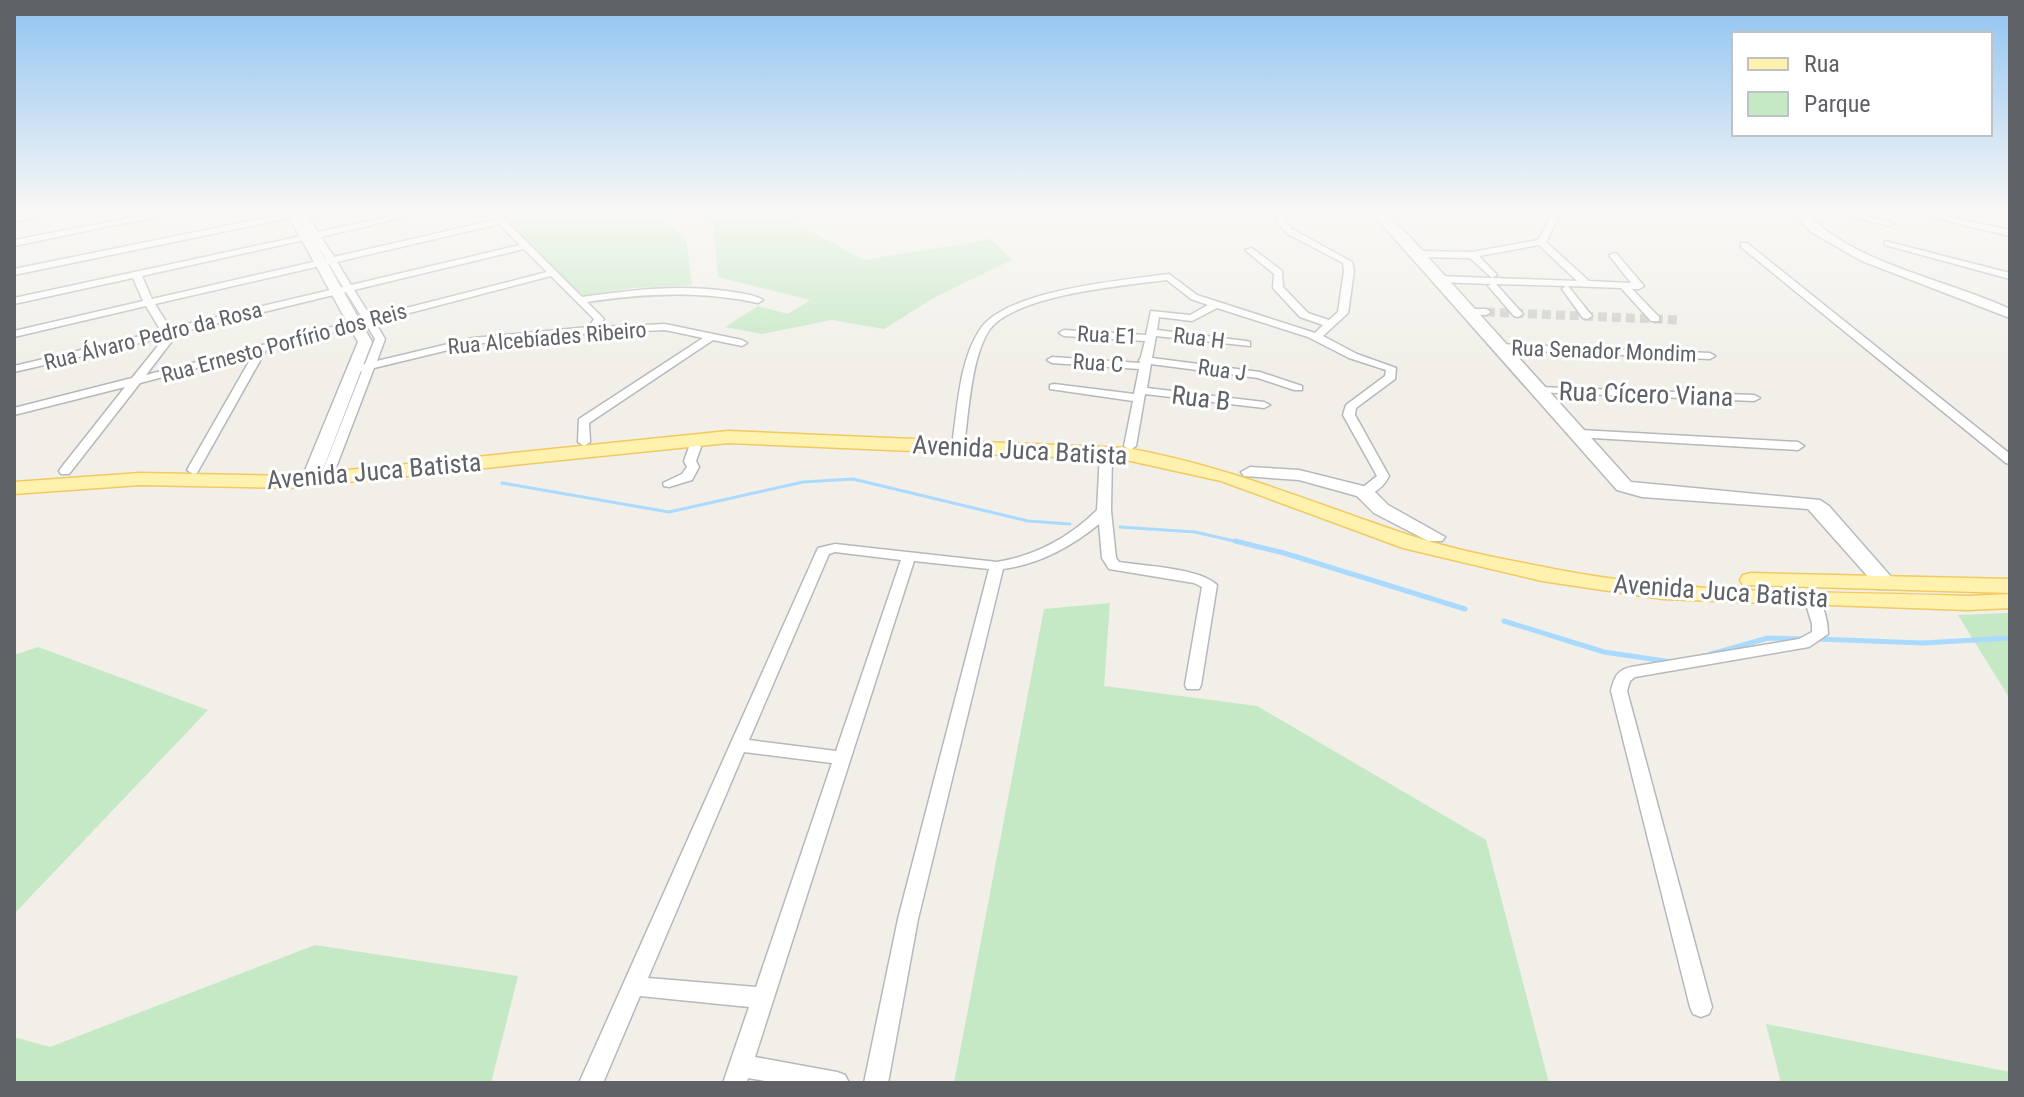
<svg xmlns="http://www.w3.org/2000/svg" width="2024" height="1097" viewBox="0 0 2024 1097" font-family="'Roboto Condensed',sans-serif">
  <rect width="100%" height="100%" fill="#f1efe8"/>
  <g fill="#c5e8c5">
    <polygon points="498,213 653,213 686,238 692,285 632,288 580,296"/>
    <polygon points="694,213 812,213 795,223 864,260 991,239 1012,260 937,296 884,329 832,320 762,334 725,327 758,306 788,314 810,300 718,277 714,226"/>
    <polygon points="1110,603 1104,686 1257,706 1486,840 1549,1083 954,1083 1044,609"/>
    <polygon points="2010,613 2010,699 1958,615"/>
    <polygon points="38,647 208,710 14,914 14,655"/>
    <polygon points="315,945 518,976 491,1083 14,1083 14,1037 50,1047"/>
    <polygon points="1766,1024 2010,1072 2010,1083 1781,1083"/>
  </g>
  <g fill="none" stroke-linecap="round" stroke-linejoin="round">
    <g stroke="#aadaff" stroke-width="3">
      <polyline points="502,483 669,512 803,482 853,479 1028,521 1070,524"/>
      <polyline points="1120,527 1195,532 1243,543"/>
    </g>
    <g stroke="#aadaff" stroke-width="5">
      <polyline points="1235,541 1284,553 1465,609"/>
      <polyline points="1504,621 1604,652 1672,662"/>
      <polyline points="1817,639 1923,643 2010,638"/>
      <polyline points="1711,654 1768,638 1804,639"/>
    </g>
    <polyline stroke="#ccccc8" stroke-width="9" stroke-dasharray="9 5" stroke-linecap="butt" points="1486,312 1679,320"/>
    <g stroke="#b5b8bc" stroke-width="3">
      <g id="street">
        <polygon points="33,213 49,213 14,222 14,216"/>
        <polygon points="157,213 173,213 14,246 14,240"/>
        <path d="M289,213H306L318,232L407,213H422L321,237L334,257L495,220L489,213H498L582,297C631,290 678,284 727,291C739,293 753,294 763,300L758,303C700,291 646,293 587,302L604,319L599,327L665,324L742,340L747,343L742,346L713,340L589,423L590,442L584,446L578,442L579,419L703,338L665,330L592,333L473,344L374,368L332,478L331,481H321L320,478L362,371L354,373L349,370L365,364L375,339L366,324L266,350L197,473L193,474L187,470L254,353L140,383L69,474H61L59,471L61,468L125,387L14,415V408L132,378L165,337L14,372V366L161,331L146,306L14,337V331L143,301L133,278L14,304V298L311,234L299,216L14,275V269ZM499,224L520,245L351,285L337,262ZM313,238L326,259L152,299L142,276ZM524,249L547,272L371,317L354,290ZM329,264L343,287L170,328L155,304ZM551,276L594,319L589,327L473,338L377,361L385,339L375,322ZM346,292L363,319L146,375L175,337L173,334Z"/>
        <path d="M1272,213H1280L1292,229L1352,262L1354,271L1348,313L1323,336L1357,354L1396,368L1395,379L1356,408L1355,415L1389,476C1384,487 1372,497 1359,495L1357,492L1377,476L1343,415L1346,405L1385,376L1386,370L1349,358L1308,337L1217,308L1192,321L1159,317L1157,330L1246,341L1250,342V346L1156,336L1152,358L1260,372L1302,386V390H1294L1258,378L1151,364L1147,388L1264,402L1270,405L1264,408L1145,394L1136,446L1130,450L1124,446L1133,401L1050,389V385L1054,384L1134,394L1139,369L1052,363L1047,360L1052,357L1140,363L1139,360L1141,357L1145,341L1064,336L1059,333L1064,330L1146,335L1151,311L1190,315L1208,305L1191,299L1167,280C1125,285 1016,295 990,329C972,355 969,407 965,438L959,442L955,441L953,438C958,403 960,361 979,331C1003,290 1124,280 1169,274L1197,295L1315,333L1323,325L1300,317L1273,288L1274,274L1245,250L1252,248L1282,271L1283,287L1308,313L1329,320L1338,312L1344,271L1343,263L1286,233Z"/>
        <polygon points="1839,213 1854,213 1894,223 1890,226"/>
        <polygon points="1914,213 1929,213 2010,230 2010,236"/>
        <polygon points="1551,216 1558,218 1546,242 1589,281 1631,283 1609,255 1616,253 1644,286 1639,289 1632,289 1659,317 1659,321 1651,321 1621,288 1568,286 1592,316 1587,319 1583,318 1562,289 1566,286 1496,284 1523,314 1518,317 1514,316 1490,288 1488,286 1491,284 1438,282 1433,279 1438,276 1577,281 1539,245 1479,256 1497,275 1492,278 1470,258 1418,257 1414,254 1418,251 1472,252 1538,240"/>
        <polygon points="1885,241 2010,273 2010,279 1885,245"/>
        <polygon points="1741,243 1747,243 2010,454 2010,464 2006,463 1741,247"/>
        <polygon points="1468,309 1486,309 1491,312 1486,315 1464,314 1464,310"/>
        <polygon points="1498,344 1710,353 1715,356 1710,359 1494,349 1493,347"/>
        <polygon points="1538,387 1754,395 1760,398 1754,401 1534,392 1534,388"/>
        <polygon points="1580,430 1798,442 1804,446 1798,450 1576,437 1574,434 1576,431"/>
        <polygon points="690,436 694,437 701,447 696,461 699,467 692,480 669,487 664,486 663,483 682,474 687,467 684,461 689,447 684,440"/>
        <path d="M1106,449L1112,453L1111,511L1116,558L1119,562C1144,566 1200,568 1217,585L1201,685L1199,689H1187L1185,685L1202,587L1194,583L1109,569L1102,558L1099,524C1071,547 1039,564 1003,569L918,919L888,1083H864L898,919L989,569L914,561L755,1057L837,1072L845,1075L849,1083H777L748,1078L747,1083H723L749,1007L640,996L603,1083H579L818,548L835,544L997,562C1035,556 1070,537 1097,510L1100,453ZM835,552L901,560L836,751L749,740L829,554ZM744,752L832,763L756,987L648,978Z"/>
        <path d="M1811,593C1823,598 1828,621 1828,634L1809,647L1635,677L1630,681L1627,691L1712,1007L1709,1014L1701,1017L1693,1014L1690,1007L1611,691C1614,678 1617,670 1631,667L1799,639L1812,632V624L1804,598Z"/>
      </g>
    </g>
    <g stroke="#b6babf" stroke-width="3">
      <g id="secondary">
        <polygon points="287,213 299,213 372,342 319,480 310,485 301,480 358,342"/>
        <polygon points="1372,213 1385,213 1409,236 1631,482 1820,500 1829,506 1893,579 1896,584 1893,589 1879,589 1808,509 1642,497 1617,490"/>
        <path d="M1793,213H1806C1859,266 1943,278 2010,309V318L1862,261L1811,232Z"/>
        <polygon points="1250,467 1299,470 1371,488 1388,505 1445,537 1442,541 1428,541 1374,513 1357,496 1299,480 1244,476 1241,472"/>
      </g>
    </g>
    <g stroke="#f2c960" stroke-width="3">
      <g id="primary">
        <path d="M728,431L1126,448C1229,466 1317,505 1415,537C1455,550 1498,558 1539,566C1679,596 1826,591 1968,596L2010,594V608L1968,610L1663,599L1542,581L1403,548L1221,481L1126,460L728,443L290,488L140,485L14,494V482L140,473L290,476Z"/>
        <polygon points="1751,573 2010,579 2010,593 1743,585 1740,580 1743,575"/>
      </g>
    </g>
    <use href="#street" fill="#fff" fill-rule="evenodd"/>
    <use href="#secondary" fill="#fff" fill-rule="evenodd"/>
    <use href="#primary" fill="#fff2af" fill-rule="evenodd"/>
  </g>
  <linearGradient id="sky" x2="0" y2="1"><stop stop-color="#8fc3f1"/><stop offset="0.58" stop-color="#f9f8f5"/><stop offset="1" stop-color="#f9f8f5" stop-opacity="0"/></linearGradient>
  <rect width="2024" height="366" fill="url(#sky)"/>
  <g text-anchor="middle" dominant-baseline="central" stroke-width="6" stroke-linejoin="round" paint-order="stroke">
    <g font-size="22" fill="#5f6368" stroke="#fff">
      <text transform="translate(1107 335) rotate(3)">Rua E1</text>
      <text transform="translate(153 336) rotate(-14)">Rua Álvaro Pedro da Rosa</text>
      <text transform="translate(547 338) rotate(-5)">Rua Alcebíades Ribeiro</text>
      <text transform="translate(1199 338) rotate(7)">Rua H</text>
      <text transform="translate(284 343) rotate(-15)">Rua Ernesto Porfírio dos Reis</text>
      <text transform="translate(1604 351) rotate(2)">Rua Senador Mondim</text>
      <text transform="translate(1098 363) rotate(4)">Rua C</text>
      <text transform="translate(1222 370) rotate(8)">Rua J</text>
    </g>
    <g font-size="26" fill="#5f6368" stroke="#fff">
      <text transform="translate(1646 394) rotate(2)">Rua Cícero Viana</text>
      <text transform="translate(1201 398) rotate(7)">Rua B</text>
      <text transform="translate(1020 450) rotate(3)">Avenida Juca Batista</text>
      <text transform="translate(374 471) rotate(-5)">Avenida Juca Batista</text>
      <text transform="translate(1721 591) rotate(4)">Avenida Juca Batista</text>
    </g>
  </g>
  <rect width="2024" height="1097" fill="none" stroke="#5f6368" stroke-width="32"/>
  <rect x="1732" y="32" width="260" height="104" fill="#ffffff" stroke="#bfc1c3" stroke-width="2"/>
  <rect x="1748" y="58" width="40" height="12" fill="#fff2af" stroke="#bfc1c3" stroke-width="2"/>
  <text x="1804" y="72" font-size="24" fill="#5f6368">Rua</text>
  <rect x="1748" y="92" width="40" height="24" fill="#c5e8c5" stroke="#bfc1c3" stroke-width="2"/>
  <text x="1804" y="112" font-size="24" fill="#5f6368">Parque</text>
</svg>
